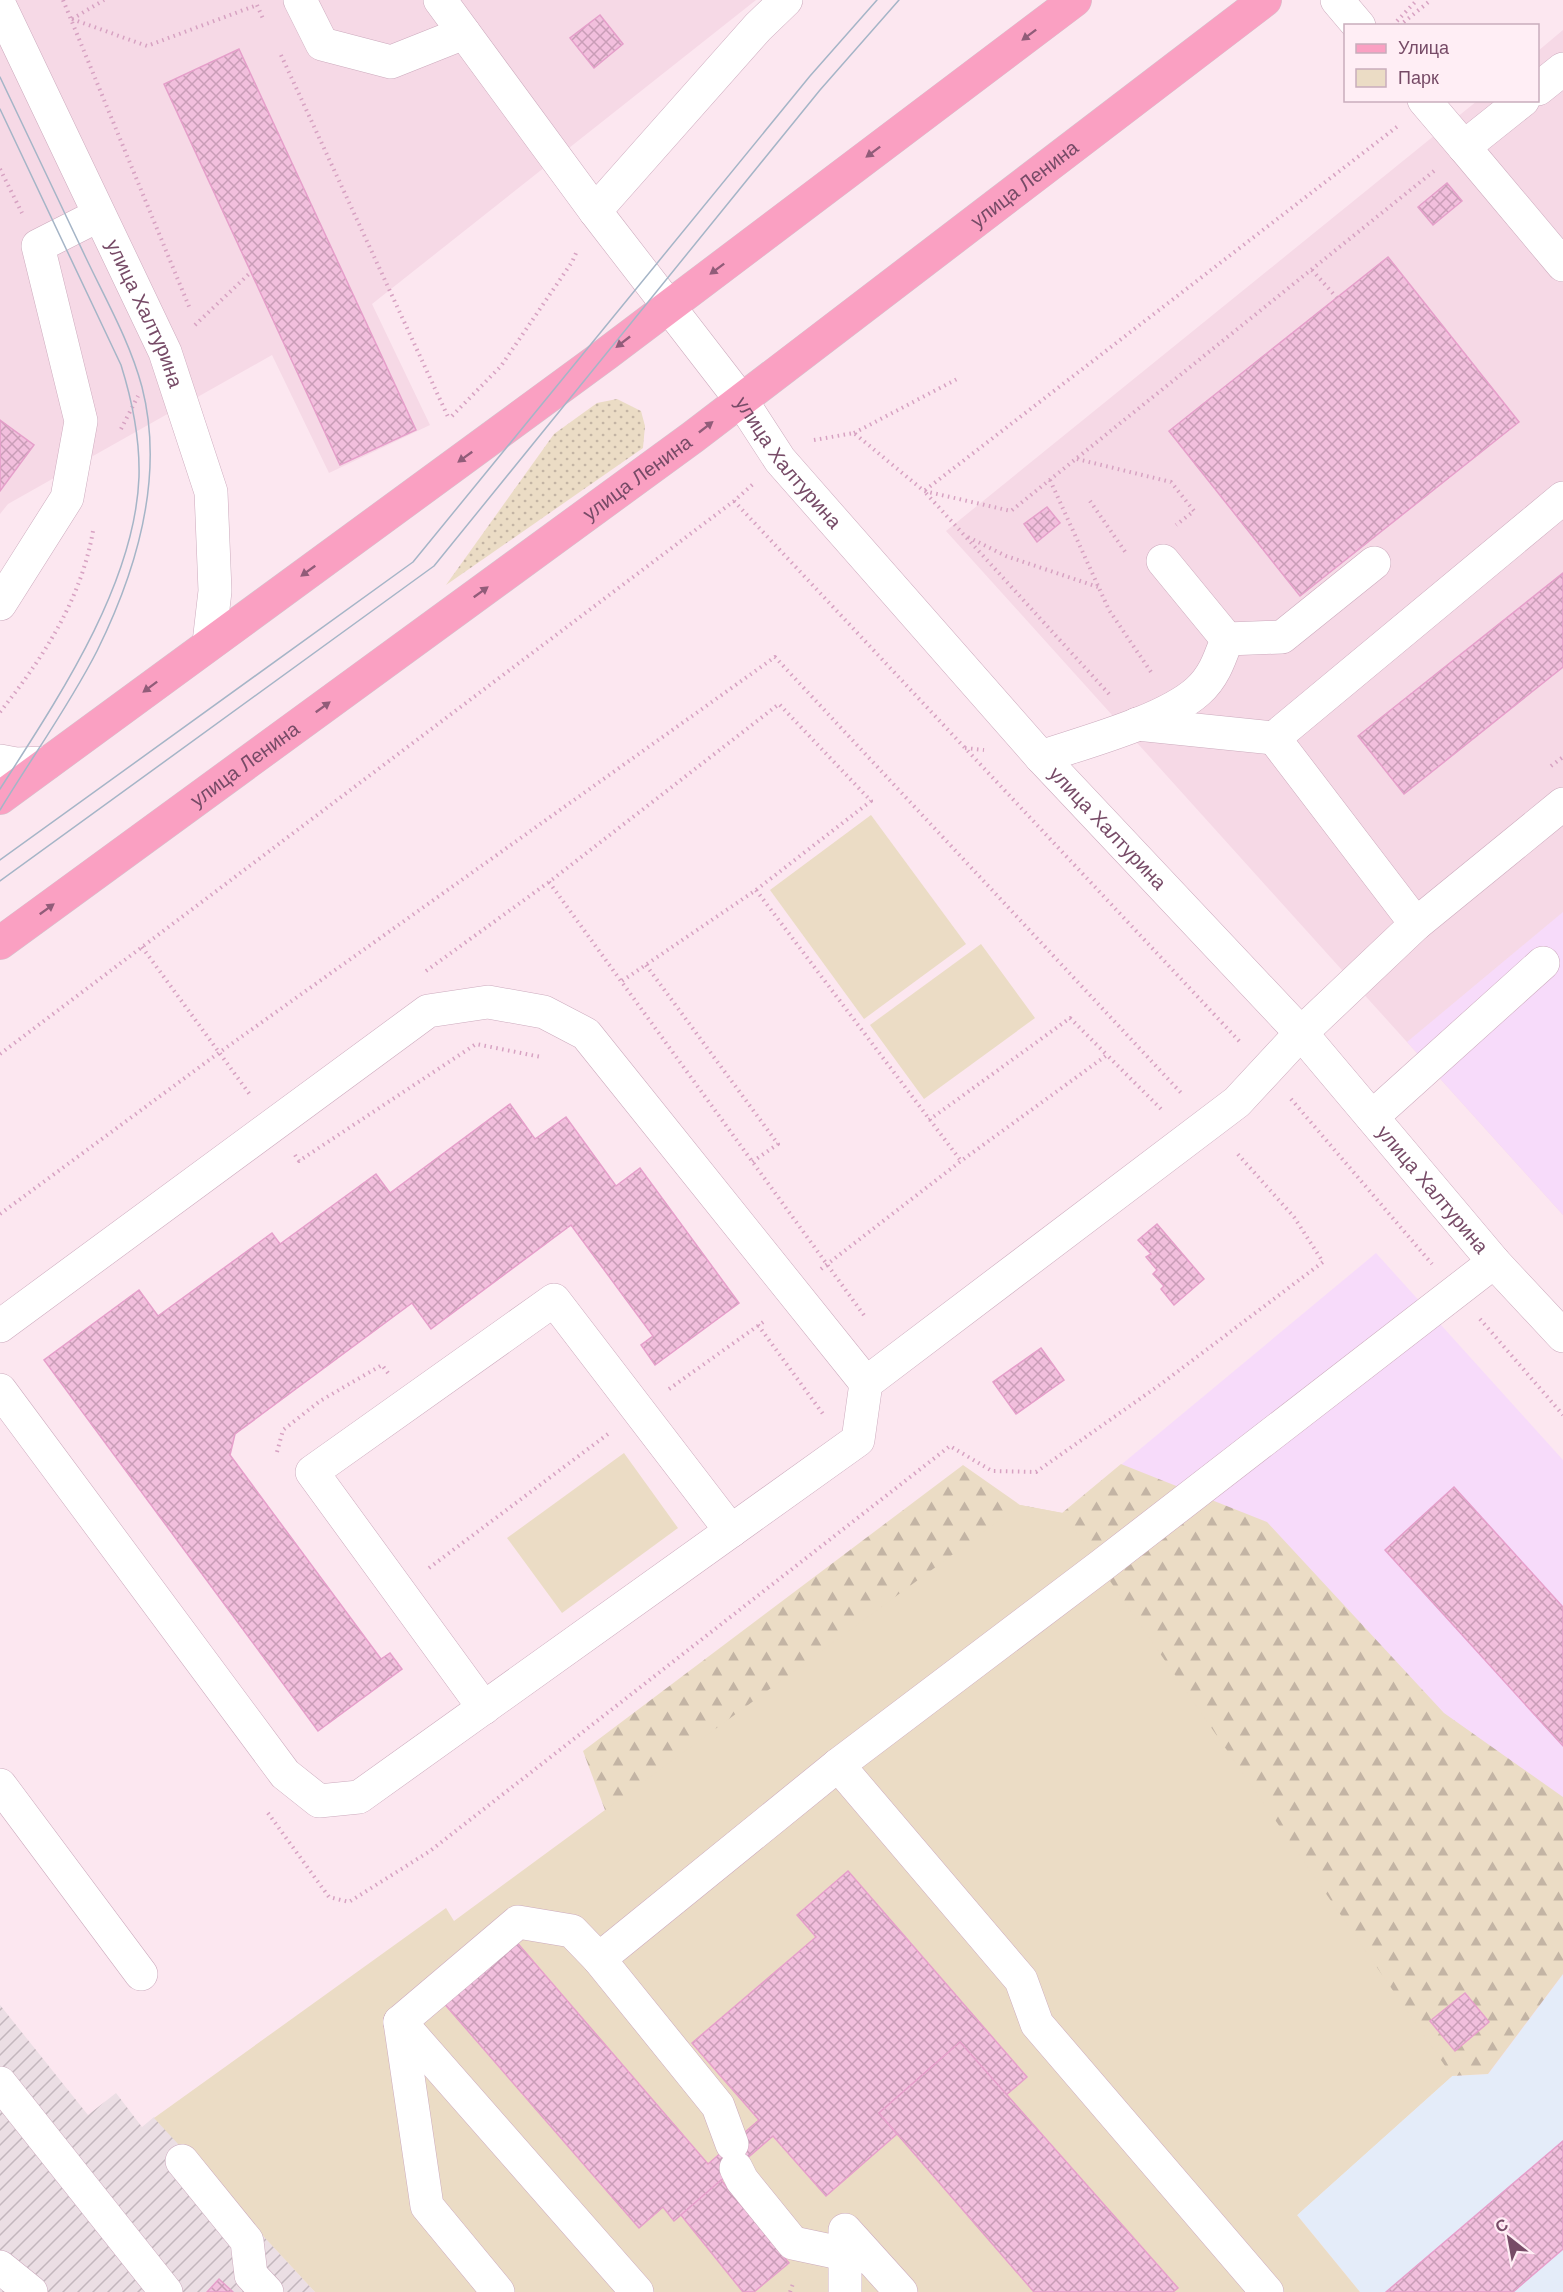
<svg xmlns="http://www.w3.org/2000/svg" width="1563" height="2292" viewBox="0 0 1563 2292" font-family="Helvetica,sans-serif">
  <defs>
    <pattern id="industrial-furrows" width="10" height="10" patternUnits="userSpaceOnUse" patternTransform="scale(1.5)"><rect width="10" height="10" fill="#ebdee4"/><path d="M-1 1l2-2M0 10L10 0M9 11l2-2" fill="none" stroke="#c3b6bd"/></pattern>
    <pattern id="grass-dots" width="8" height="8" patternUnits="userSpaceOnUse" patternTransform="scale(1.5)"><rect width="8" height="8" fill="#ebdcc5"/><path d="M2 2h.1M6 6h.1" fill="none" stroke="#c3b4a4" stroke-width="1.8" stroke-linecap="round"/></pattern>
    <pattern id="forest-firs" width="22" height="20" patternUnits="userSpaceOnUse" patternTransform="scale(1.5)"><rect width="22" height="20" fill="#ebdcc5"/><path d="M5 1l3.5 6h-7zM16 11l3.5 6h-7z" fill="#c3b4a4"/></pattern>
    <pattern id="building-cross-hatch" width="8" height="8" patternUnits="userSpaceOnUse" patternTransform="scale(1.5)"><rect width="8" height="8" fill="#f2bfdd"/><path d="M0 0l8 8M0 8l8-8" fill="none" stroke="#c99db7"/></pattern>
  </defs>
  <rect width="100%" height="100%" fill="#fce7f0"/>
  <g fill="#f6d9e6">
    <polygon points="0,0 756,0 372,304 430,425 329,473 272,355 8,504 0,514"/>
    <polygon points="1563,30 1563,1215 946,531 1477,101 1538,100 1538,51"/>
  </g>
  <polygon fill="url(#industrial-furrows)" points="0,2005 88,2115 116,2093 142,2127 154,2117 315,2292 0,2292"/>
  <polygon fill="#e4ecf9" points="1563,1974 1563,2292 1360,2292 1297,2215 1452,2076 1488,2074"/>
  <g fill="#f7dbfa">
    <polygon points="1563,912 1563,1215 1407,1042"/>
    <polygon points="1376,1253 1563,1460 1563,1974 1488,2074 1063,1513"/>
  </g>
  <polygon fill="url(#grass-dots)" points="617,399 641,411 645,426 643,448 446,585 554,434 597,403"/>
  <polygon fill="url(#forest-firs)" points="1121,1464 1267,1522 1444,1713 1563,1797 1563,1974 1488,2074 1452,2076 1297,2215 605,1810 583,1751 963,1465 1020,1505 1062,1513"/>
  <g fill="#ebdcc5">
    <polygon points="871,815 966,944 864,1019 770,890"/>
    <polygon points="981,944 1035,1018 924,1099 870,1025"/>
    <polygon points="624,1453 678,1528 562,1613 507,1538"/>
    <polygon points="1020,1505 1063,1513 1452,2076 1297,2215 1360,2292 315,2292 154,2118 446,1908 454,1921"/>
  </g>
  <g fill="url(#building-cross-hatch)" stroke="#e59fca" stroke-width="1.5">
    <polygon points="600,15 623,44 594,68 570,38"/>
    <polygon points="239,49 416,430 340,465 164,84"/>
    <polygon points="1447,183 1462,201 1433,225 1418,207"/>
    <polygon points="1388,257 1519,422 1300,596 1169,431"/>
    <polygon points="0,420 34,445 0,491"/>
    <polygon points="1047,507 1060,523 1037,542 1024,524"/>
    <polygon points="1563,573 1563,667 1404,794 1358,736"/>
    <polygon points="510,1104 535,1139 566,1117 616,1186 640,1168 739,1303 655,1365 641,1345 653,1336 571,1225 431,1329 412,1303 235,1434 230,1455 381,1659 390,1653 402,1669 318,1731 44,1360 139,1290 158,1316 272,1233 280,1244 376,1174 390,1193"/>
    <polygon points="1157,1224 1204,1279 1174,1305 1161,1289 1164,1286 1153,1274 1157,1270 1146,1257 1151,1254 1138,1240"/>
    <polygon points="1041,1348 1064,1380 1016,1414 993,1382"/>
    <polygon points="1454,1487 1563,1607 1563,1746 1385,1550"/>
    <polygon points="848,1871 1027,2077 1006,2095 960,2042 879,2113 897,2134 826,2196 773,2136 674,2221 663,2207 639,2228 442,2001 514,1939 708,2164 759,2120 692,2043 816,1937 797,1915"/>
    <polygon points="1465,1993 1489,2022 1455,2051 1430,2021"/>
    <polygon points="960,2042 1178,2288 1173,2292 1034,2292 879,2113"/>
    <polygon points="1563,2141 1563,2249 1513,2292 1386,2292"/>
    <polygon points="721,2180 789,2263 754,2292 743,2292 681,2215"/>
    <polygon points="219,2279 233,2292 207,2292"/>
  </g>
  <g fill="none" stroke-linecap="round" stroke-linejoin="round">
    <g stroke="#ccaabd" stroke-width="34">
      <g id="minor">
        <polyline points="300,0 322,44 391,62 464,33"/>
        <polyline points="440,0 595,211"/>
        <path id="s1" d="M786,0L758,27L595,211L741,400L780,460L1041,757L1301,1033L1494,1262L1563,1336"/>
        <polyline points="1337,0 1359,26"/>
        <path id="s2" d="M0,6L165,352L211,492L215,591L209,643"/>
        <polyline points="1538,89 1563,69"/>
        <polyline points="1424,100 1464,147 1523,100"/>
        <polyline points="1464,147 1563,265"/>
        <polyline points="0,604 67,498 81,421 38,246 99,215"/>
        <polyline points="1227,639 1282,637 1374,563"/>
        <polyline points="1137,724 1274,738"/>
        <path d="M1041,757C1085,742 1165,721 1198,691C1214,677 1220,658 1227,639L1163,561"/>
        <polyline points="0,761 16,764 47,763"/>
        <polyline points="1416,924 1274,738 1563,498"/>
        <polyline points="1372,1117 1543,963"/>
        <polyline points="0,1326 428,1011 488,1002 544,1012 586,1034 866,1383"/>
        <polyline points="0,1390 285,1774 319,1801 359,1797 858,1440 866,1383 1237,1102 1301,1033 1416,924 1563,804"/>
        <polyline points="484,1708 312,1472 554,1300 731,1531"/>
        <polyline points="838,1765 1101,1566 1494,1262"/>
        <polyline points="0,1785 141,1974"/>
        <polyline points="599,1959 718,2106 732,2144"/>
        <polyline points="400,2022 427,2206 498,2292"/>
        <polyline points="0,2083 166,2292"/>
        <polyline points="182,2161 247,2241 251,2275 267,2292"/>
        <polyline points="736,2168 742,2180 793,2243 845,2254"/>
        <polyline points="0,2267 31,2292"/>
        <polyline points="637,2292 400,2022 518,1922 572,1931 599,1959 838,1765 1021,1980 1037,2024 1267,2292"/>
        <polyline points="845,2292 845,2230 901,2292"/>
      </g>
    </g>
    <g stroke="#d3c5ce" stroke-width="34">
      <g id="major">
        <polyline points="0,798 606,354 1075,0"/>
        <path id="s3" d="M0,943L693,437L1265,0"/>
      </g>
    </g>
    <g stroke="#d7a2c2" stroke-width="4" stroke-dasharray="1.5 4.5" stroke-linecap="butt">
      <polyline points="63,0 190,309"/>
      <polyline points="257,5 264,21"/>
      <polyline points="72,19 147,46 257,5"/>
      <polyline points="72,19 104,0"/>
      <polyline points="1397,21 1417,0"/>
      <polyline points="1399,26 1431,0"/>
      <polyline points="281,55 449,419"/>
      <polyline points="0,169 22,213"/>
      <polyline points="1312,270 1337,298"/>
      <polyline points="195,325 251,272"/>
      <polyline points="452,416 501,366 572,262 577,251"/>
      <polyline points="121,429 138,396"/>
      <polyline points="854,433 959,378"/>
      <polyline points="814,440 854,433 924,491 1011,511 1434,171"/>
      <polyline points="1077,459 1171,482 1194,511 1176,525"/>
      <polyline points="1050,480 1109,610 1153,675"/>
      <polyline points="734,501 1240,1042"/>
      <polyline points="1090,501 1126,553"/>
      <polyline points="968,537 1006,556 1098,587"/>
      <polyline points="1109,694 924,491 1398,126"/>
      <path d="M0,712C43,658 81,600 93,531"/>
      <polyline points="965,748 984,750"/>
      <polyline points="1551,766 1563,757"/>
      <polyline points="549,882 866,1318"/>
      <polyline points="756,890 961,1161"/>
      <polyline points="142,947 251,1096"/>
      <polyline points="646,965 778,1144 752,1162"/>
      <polyline points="426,971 549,882 779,704 871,801 756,890 622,981"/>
      <polyline points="0,1054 734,501 753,484"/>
      <polyline points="1291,1099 1432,1264"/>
      <polyline points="929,1120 1070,1018 1107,1055"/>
      <polyline points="295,1155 299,1161 476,1044 541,1057"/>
      <polyline points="0,1214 220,1052 775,657 1183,1095"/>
      <polyline points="821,1269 961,1161 1107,1055 1163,1111"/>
      <polyline points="1480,1319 1563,1415"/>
      <polyline points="758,1325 823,1414"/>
      <polyline points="669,1389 766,1320"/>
      <polyline points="277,1452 283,1430 320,1401 382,1365 388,1373"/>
      <polyline points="429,1568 608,1434"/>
      <polyline points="268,1813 329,1897 349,1902 430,1851 950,1446 992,1471 1036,1472 1161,1384 1323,1262 1294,1217 1235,1151"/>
      <polyline points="790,2292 794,2281"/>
    </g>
    <use href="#minor" stroke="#fff" stroke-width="33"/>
    <use href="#major" stroke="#faa0c2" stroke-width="33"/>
    <g stroke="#a5b5c7" stroke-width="1.5">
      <path d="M0,77C29,137 57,198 86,258C106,300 130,342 142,387C165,477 137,570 97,651C69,706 32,757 0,810"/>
      <path d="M0,109L121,365C132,400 140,439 139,477C135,585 57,700 0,789"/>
      <polyline points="0,860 413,562 810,76 877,0"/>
      <polyline points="0,881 434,566 820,90 899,0"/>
    </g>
  </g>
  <defs><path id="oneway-solid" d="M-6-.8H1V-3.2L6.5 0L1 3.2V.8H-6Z" transform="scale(1.5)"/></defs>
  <g fill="#915c79">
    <use href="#oneway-solid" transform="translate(1029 35) rotate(143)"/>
    <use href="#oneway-solid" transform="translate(873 152) rotate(143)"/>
    <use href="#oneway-solid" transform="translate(717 269) rotate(143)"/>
    <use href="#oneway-solid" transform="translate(623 342) rotate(142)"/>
    <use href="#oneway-solid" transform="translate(706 427) rotate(-38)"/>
    <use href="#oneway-solid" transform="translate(465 457) rotate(144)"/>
    <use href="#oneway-solid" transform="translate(308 571) rotate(144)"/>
    <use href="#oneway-solid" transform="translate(481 592) rotate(-36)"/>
    <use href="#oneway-solid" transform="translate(150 687) rotate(143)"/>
    <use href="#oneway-solid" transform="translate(323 707) rotate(-36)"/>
    <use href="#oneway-solid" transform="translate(47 909) rotate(-36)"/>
  </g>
  <g text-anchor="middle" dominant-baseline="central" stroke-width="4.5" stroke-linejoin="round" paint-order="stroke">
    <g font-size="20" fill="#774b67" stroke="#ffeef5">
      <text stroke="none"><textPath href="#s3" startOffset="1275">улица Ленина</textPath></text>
      <text stroke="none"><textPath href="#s2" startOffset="340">улица Халтурина</textPath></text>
      <text stroke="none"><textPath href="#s1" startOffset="602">улица Халтурина</textPath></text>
      <text stroke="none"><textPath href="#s3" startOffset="789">улица Ленина</textPath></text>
      <text stroke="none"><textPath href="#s3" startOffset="303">улица Ленина</textPath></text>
      <text stroke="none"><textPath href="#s1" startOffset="1088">улица Халтурина</textPath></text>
      <text stroke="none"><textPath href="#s1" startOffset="1574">улица Халтурина</textPath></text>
    </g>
  </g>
  <rect x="1344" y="24" width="195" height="78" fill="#ffeef5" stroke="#c9adbc" stroke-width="1.5"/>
  <rect x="1356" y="44" width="30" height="9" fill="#faa0c2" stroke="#c9adbc" stroke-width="1.5"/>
  <text x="1398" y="54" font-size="18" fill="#774b67">Улица</text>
  <rect x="1356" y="69" width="30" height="18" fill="#ebdcc5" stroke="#c9adbc" stroke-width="1.5"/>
  <text x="1398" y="84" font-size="18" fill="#774b67">Парк</text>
  <g transform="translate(1509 2238) rotate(329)" stroke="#ffeef5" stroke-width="4.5" paint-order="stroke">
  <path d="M0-4.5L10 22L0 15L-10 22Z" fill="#774b67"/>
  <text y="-9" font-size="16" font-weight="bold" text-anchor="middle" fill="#774b67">С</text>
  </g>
</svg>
